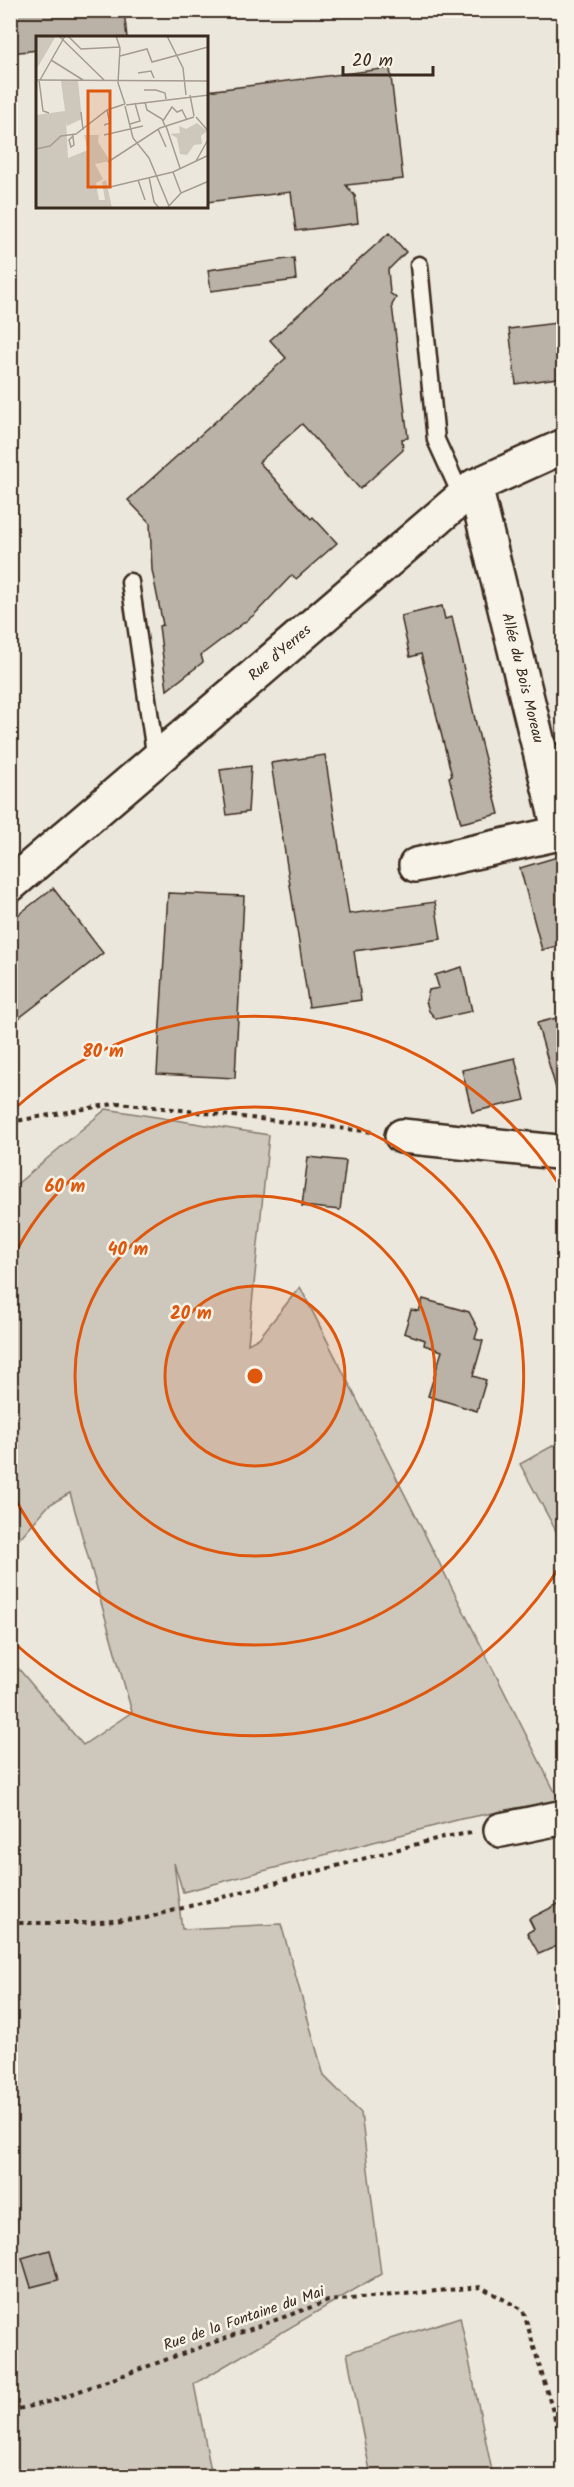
<svg xmlns="http://www.w3.org/2000/svg" width="574" height="2487" viewBox="0 0 574 2487" font-family="Kalam,sans-serif">
  <rect width="100%" height="100%" fill="#ece7dc"/>
  <filter id="ink" filterUnits="userSpaceOnUse"><feTurbulence type="fractalNoise" baseFrequency=".0167" numOctaves="2"/><feDisplacementMap in="SourceGraphic" scale="12" xChannelSelector="R" yChannelSelector="G"/><feConvolveMatrix kernelMatrix="1 2 1 2 8 2 1 2 1" color-interpolation-filters="sRGB"/></filter>
  <g filter="url(#ink)">
    <g fill="#cec8bc" stroke="#84796d" stroke-width="1.5">
      <polygon points="106,1109 269,1135 248,1344 259,1338 300,1287 559,1800 461,1819 183,1892 174,1863 182,1929 281,1924 324,2076 361,2113 381,2274 194,2384 212,2476 11,2476 10,1643 12,1661 83,1745 132,1712 70,1493 49,1505 11,1548 11,1189"/>
      <polygon points="563,1440 563,1544 520,1464"/>
      <polygon points="460,2317 493,2476 371,2476 347,2353"/>
    </g>
    <g fill="#bab2a7" stroke="#3b2a1e" stroke-width="1.5">
      <polygon points="10,10 124,10 127,38 38,38 38,50 10,53"/>
      <polygon points="390,68 403,179 346,185 355,196 358,223 296,231 291,192 207,202 207,91"/>
      <polygon points="389,233 406,252 388,270 390,293 396,298 392,305 408,438 402,439 403,450 360,489 302,424 259,462 311,519 313,517 337,543 296,579 292,575 254,615 201,655 203,662 167,690 159,626 163,625 152,570 150,523 128,500 286,358 270,340"/>
      <polygon points="294,258 296,280 211,291 208,270"/>
      <polygon points="564,322 564,377 516,384 509,329"/>
      <polygon points="442,606 445,619 452,617 477,728 499,814 461,823 449,777 452,776 421,654 410,657 401,616"/>
      <polygon points="325,755 349,914 435,902 441,939 354,951 361,1000 309,1007 271,763"/>
      <polygon points="251,766 248,812 227,815 220,770"/>
      <polygon points="564,855 564,944 542,950 520,868"/>
      <polygon points="53,888 103,953 10,1025 10,921"/>
      <polygon points="168,893 244,896 235,1078 157,1074"/>
      <polygon points="462,967 472,1011 436,1019 429,1011 426,1001 429,990 439,988 435,975"/>
      <polygon points="564,1016 564,1091 557,1092 537,1023"/>
      <polygon points="515,1058 525,1100 472,1112 462,1070"/>
      <polygon points="308,1157 346,1161 340,1210 302,1206"/>
      <polygon points="423,1299 469,1312 478,1329 475,1339 483,1341 473,1376 486,1380 477,1411 428,1396 442,1351 424,1345 425,1340 404,1333 411,1310 419,1311"/>
      <polygon points="564,1901 564,1943 539,1954 527,1933 534,1929 529,1919"/>
      <polygon points="50,2250 58,2280 31,2287 22,2258"/>
    </g>
    <g fill="none" stroke-linecap="round" stroke-linejoin="round">
      <g stroke="#3b2a1e" stroke-width="21">
        <g id="lane">
          <polyline points="419,265 436,440 462,497"/>
          <polyline points="130,582 156,760"/>
        </g>
      </g>
      <g stroke="#3b2a1e" stroke-width="38">
        <g id="street">
          <polyline points="416,865 560,833 475,486"/>
          <path id="s1" d="M10,885L475,486L564,446"/>
          <polyline points="402,1136 557,1152 564,1150"/>
          <polyline points="501,1830 564,1817"/>
        </g>
      </g>
      <g stroke="#3b2a1e" stroke-width="4" stroke-dasharray="4.5 4.5" stroke-linecap="butt">
        <polyline points="10,1122 119,1103 373,1132"/>
        <polyline points="10,1923 90,1923 146,1918 443,1837 472,1833"/>
        <polyline points="10,2411 52,2401 328,2301 481,2287 523,2310 564,2449"/>
      </g>
      <use href="#lane" stroke="#f7f3e8" stroke-width="16"/>
      <use href="#street" stroke="#f7f3e8" stroke-width="33"/>
    </g>
  </g>
  <circle cx="255" cy="1376" r="90" fill="#df570d" fill-opacity=".12"/>
  <g fill="none" stroke="#df570d" stroke-width="3">
    <circle cx="255" cy="1376" r="90"/>
    <circle cx="255" cy="1376" r="180"/>
    <path d="M11 1262A269 269 0 1 1 11 1490"/>
    <path d="M563 1561A359 359 0 0 1 12 1641M12 1111A359 359 0 0 1 563 1191"/>
  </g>
  <g text-anchor="middle" dominant-baseline="central" stroke-width="5" stroke-linejoin="round" paint-order="stroke">
    <g font-size="15" fill="#3b2a1e" stroke="#f7f3e8">
      <text stroke="none"><textPath href="#s1" startOffset="356">Rue d'Yerres</textPath></text>
      <text transform="translate(522 678) rotate(76)">Allée du Bois Moreau</text>
      <text transform="translate(244 2319) rotate(-19)">Rue de la Fontaine du Mai</text>
    </g>
  </g>
  <g transform="translate(36 36)">
    <rect width="172" height="172" fill="#ece7dc"/>
    <path d="M0,0H20L0,34ZM25,45H42L46,83L31,90L30,84L32,122L52,114L48,99H63L62,106L74,125L59,128L67,143L60,147L63,164H69L66,146L70,144L76,172H0V79L29,75ZM161,87L171,95L165,100L166,108L158,109L151,119L144,118L141,102L134,98L144,97L143,90L150,93Z" fill="#cec8bc"/>
    <path fill="none" stroke="#a59b90" stroke-width="1.5" d="M23,0L68,44M32,0L45,13L84,11M80,0L84,12L82,47L89,68M131,0L147,32L150,59M84,20L111,13L116,26L172,11M15,24L47,44M102,37L115,35L118,42M0,44L173,45M3,44L7,75L13,77M4,44L29,0M108,54H120L129,57L130,63M154,59L158,80M109,66L111,74L126,83L129,90M90,69L173,59M89,70L97,102L113,122L133,170M45,76L47,94M160,81L173,96M127,85L136,71L141,76L146,74L151,84M94,88L104,85L99,67M68,89L74,87L71,74M130,90L144,132M122,93L130,111M37,99V101L38,109L35,111L33,104L37,100M68,99L107,90M0,113L14,110L25,100L40,98L71,74L89,68M160,125L173,102M72,126L124,92L158,81M113,141L118,166L123,172M102,144L109,164M74,151L137,136L173,119M145,157L173,145M131,172L145,157L137,136"/>
    <path fill="#df570d" fill-opacity="0.15" stroke="#df570d" stroke-width="3" d="M52,55H74V151H52Z"/>
    <rect width="172" height="172" fill="none" stroke="#3b2a1e" stroke-width="3"/>
  </g>
  <circle cx="255" cy="1376" r="9" fill="#df570d" stroke="#f7f3e8" stroke-width="3"/>
  <g font-size="18" text-anchor="middle" font-weight="bold" fill="#df570d" stroke="#f7f3e8" stroke-width="5" stroke-linejoin="round" paint-order="stroke">
    <text x="103" y="1057">80 m</text>
    <text x="65" y="1192">60 m</text>
    <text x="128" y="1255">40 m</text>
    <text x="191" y="1319">20 m</text>
  </g>
  <rect width="574" height="2487" fill="none" stroke="#f7f3e8" stroke-width="36"/>
  <rect x="18" y="18" width="538" height="2451" fill="none" stroke="#3b2a1e" stroke-width="2" filter="url(#ink)"/>
  <path d="M343 66v9h90v-9" fill="none" stroke="#3b2a1e" stroke-width="3"/>
  <text x="352" y="66" font-size="18" fill="#3b2a1e" stroke="#f7f3e8" stroke-width="4.5" paint-order="stroke">20 m</text>
</svg>
